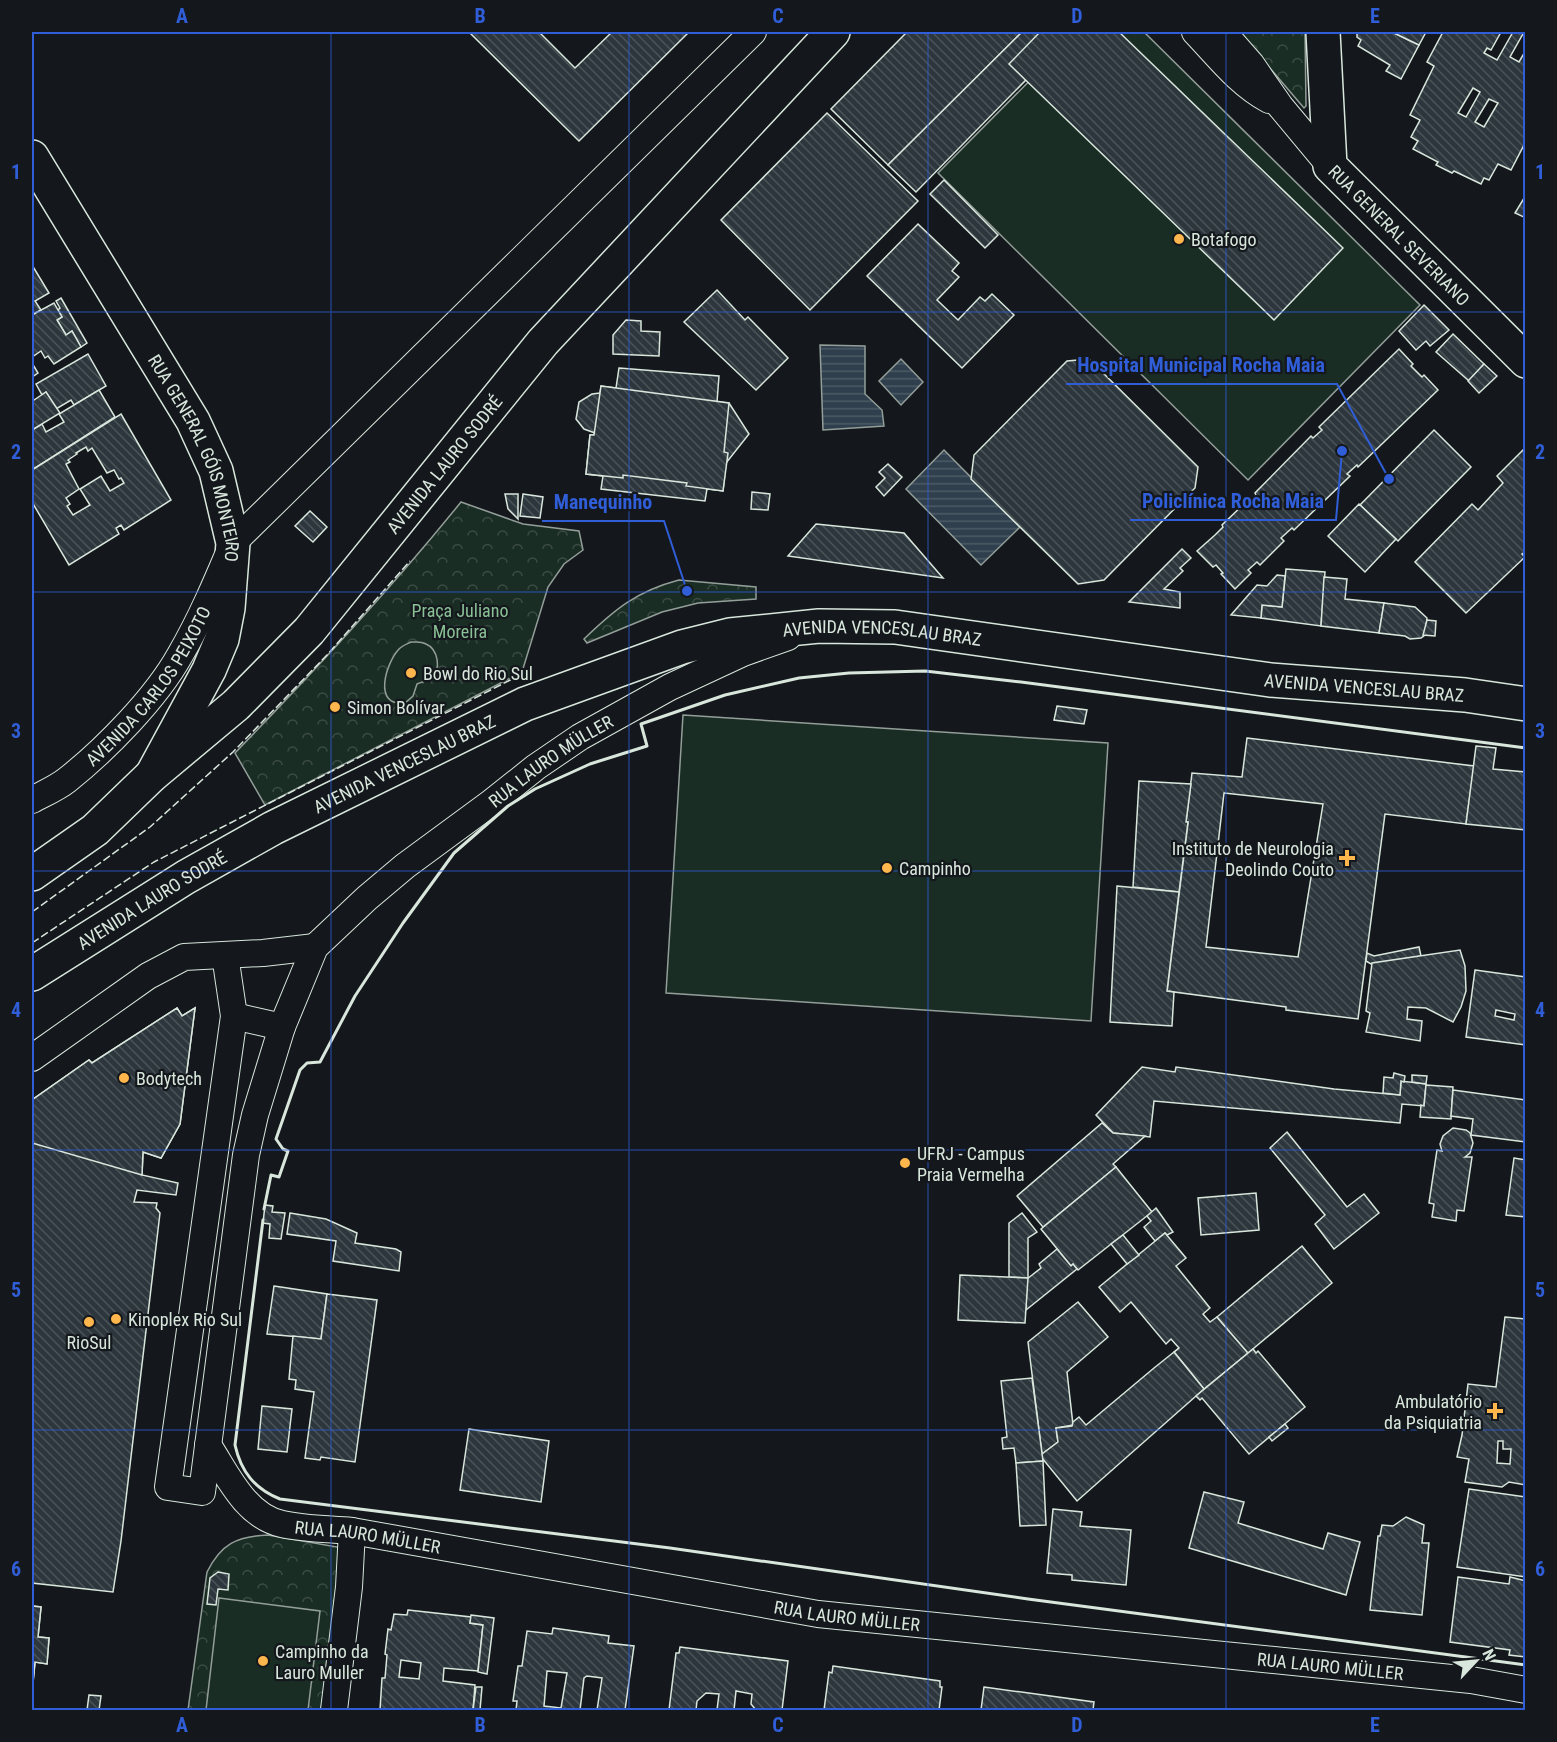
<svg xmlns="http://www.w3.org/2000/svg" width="1557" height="1742" viewBox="0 0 1557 1742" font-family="'Roboto Condensed',sans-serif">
  <defs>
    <pattern id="park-crowns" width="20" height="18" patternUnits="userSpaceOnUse" patternTransform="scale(1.5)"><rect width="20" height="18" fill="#1a2d24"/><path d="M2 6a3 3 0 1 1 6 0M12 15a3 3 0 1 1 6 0" fill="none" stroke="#3b4b43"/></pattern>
    <pattern id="water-rules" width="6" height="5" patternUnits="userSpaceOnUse" patternTransform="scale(1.5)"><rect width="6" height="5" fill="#2f3f4d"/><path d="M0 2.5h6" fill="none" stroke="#4c5b66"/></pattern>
    <pattern id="building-back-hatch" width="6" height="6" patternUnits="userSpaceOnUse" patternTransform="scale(1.5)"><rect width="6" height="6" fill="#2c363c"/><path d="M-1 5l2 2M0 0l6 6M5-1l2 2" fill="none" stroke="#4a5358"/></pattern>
  </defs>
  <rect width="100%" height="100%" fill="#14181c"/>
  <g fill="url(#park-crowns)" stroke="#939e99" stroke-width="1.5">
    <polygon points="1239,32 1305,32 1306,106 1304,108"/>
    <path d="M461,502L523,524L579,531L583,550L564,564L548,587L522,672L265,805L235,753C313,672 390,590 461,502Z"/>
    <path d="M679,580L756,587V599L698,603L662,612L587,643L584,639C615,609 637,591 679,580Z"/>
    <path d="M268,1535L343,1548L321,1710H188L207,1572C221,1544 237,1536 268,1535Z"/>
  </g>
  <g fill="#1a2d24" stroke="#939e99" stroke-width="1.5">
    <polygon points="1078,32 1144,32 1420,305 1248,480 938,173"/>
    <path d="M411,642C416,642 421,641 426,644C438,649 442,670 431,678C428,681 421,682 417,684L413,696L405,703C372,707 386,663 399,649C402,646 407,644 411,642Z"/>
    <polygon points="683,715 1108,743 1091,1021 666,993"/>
    <polygon points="219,1598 320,1611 308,1710 206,1710"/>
  </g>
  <g fill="url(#water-rules)" stroke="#939e99" stroke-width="1.5">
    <polygon points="820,345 865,346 865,394 882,410 884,426 823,430"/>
    <polygon points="901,359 923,382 901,405 879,381"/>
    <polygon points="944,450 1020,527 981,565 906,489"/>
  </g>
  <g fill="url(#building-back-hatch)" stroke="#d8e6dc" stroke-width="1.5" fill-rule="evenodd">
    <polygon points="469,32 539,32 575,68 612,32 689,32 579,141"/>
    <polygon points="907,32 1022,32 888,165 831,109"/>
    <polygon points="1022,32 1073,32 916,192 888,165"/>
    <polygon points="1040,32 1119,32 1343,248 1274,320 1009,64"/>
    <polygon points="1357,32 1392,32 1419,45 1401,79 1386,71 1390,65 1358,46 1361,40 1357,37"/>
    <polygon points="1392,32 1426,32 1419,45"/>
    <path d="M1443,32H1501L1491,50L1487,48L1484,53L1497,60L1513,32H1524L1510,57L1519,62L1526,50V141L1511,170L1498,164L1489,180L1484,178L1481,184L1454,171L1452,173L1436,165L1438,162L1413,149L1418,141L1411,137L1420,120L1410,115L1434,66L1427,62ZM1473,88L1480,92L1466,117L1458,113ZM1489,99L1498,103L1484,127L1475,122Z"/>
    <polygon points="827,113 918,201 810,310 721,220"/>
    <polygon points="944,180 998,235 985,248 930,194"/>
    <polygon points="1526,195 1526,218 1515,213"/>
    <polygon points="918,224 959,263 952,271 959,277 937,300 958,320 980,297 985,301 992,294 1014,315 962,368 867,276"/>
    <polygon points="32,265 49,293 35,301 41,310 32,315"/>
    <polygon points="717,290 745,320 748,317 788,358 756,390 684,322"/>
    <polygon points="61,298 87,343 81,347 72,331 66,335 57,320 62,317 58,310 60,308 56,301"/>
    <polygon points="54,303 62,317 57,320 66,335 72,331 81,347 54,364 48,356 45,358 41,351 32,357 32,315"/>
    <polygon points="1424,305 1449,330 1430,346 1426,341 1416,350 1399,331"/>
    <polygon points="626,320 641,321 641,331 660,332 659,356 613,354 613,335"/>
    <polygon points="1453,334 1484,364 1469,381 1436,352"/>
    <polygon points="1399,349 1413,364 1411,366 1422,377 1424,375 1438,390 1358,467 1357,465 1347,474 1350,476 1294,530 1292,528 1281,538 1284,541 1260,565 1257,562 1248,570 1251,573 1235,589 1221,574 1223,573 1216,565 1213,567 1197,551 1215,535 1223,527 1222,525 1246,502 1247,504 1256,495 1255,493 1311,436 1313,438 1322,430 1319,427"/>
    <polygon points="88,354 106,386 74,405 71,400 56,409 46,392 42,395 36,384"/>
    <polygon points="1089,359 1198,467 1195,488 1104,580 1078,584 971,479 974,455 1067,361"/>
    <polygon points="32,363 38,373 32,377"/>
    <polygon points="1484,364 1497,376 1479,393 1468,381"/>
    <polygon points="619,368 719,376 717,402 729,403 749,434 726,463 723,491 707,489 705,501 601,489 603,476 586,474 590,435 594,435 595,433 584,429 576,419 579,402 592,394 600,393 601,386 616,388"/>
    <polygon points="601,386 729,403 724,452 728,453 723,491 686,486 687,483 623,475 623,478 586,474 590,435 594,435"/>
    <polygon points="99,390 115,417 32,470 32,430 42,424 46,432 64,422 59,414"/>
    <polygon points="46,392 60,413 32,430 32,397 34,400"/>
    <path d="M121,414L171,500L124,530L121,525L116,528L119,534L69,565L32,502V470ZM86,447L88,451L92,448L107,473L114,470L119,479L121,478L124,483L110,491L101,476L80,489L90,505L73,515L67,506L70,504L66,498L79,489L66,464L70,462L68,460L77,454L76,453Z"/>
    <polygon points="1434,430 1471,467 1398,541 1360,505"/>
    <polygon points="1526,447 1526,551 1522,554 1525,557 1466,613 1415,562 1472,504 1478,510 1503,483 1497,476"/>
    <polygon points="888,464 902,477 884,496 876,487 885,478 879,472"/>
    <polygon points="752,492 770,494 768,510 751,509"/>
    <polygon points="505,494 518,494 518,519 508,509"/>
    <polygon points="523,494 543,497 540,518 520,516"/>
    <polygon points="1359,504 1396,539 1365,572 1328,536"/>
    <polygon points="310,511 327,527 313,542 295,526"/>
    <polygon points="816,524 904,533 943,578 788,556"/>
    <polygon points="1182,549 1191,558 1180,568 1183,571 1164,589 1180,592 1180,608 1129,602"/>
    <polygon points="1286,569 1325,572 1321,626 1261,618 1262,605 1282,607"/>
    <polygon points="1277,575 1285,576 1282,607 1262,605 1261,618 1231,615 1257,585 1267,586"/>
    <polygon points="1324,577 1347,579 1345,599 1384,603 1379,633 1321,626"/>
    <polygon points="1384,603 1415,607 1427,618 1425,635 1421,638 1410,639 1405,636 1379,633"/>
    <polygon points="1427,620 1436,621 1435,636 1423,635"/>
    <polygon points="1057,706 1087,710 1084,724 1054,720"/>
    <path d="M1247,738L1474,766L1466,824L1385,814L1358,1019L1286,1010V1007L1167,991L1188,822H1186L1192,773L1242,777ZM1224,793L1323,804L1298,957L1206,947Z"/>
    <polygon points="1476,746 1496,748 1493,769 1526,772 1526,830 1466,824"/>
    <polygon points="1139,781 1191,784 1186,822 1188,822 1179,892 1133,887"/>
    <polygon points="1117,886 1179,892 1167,991 1174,992 1172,1026 1110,1022"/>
    <polygon points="1419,947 1421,956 1371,964 1366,961 1367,953 1374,956"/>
    <polygon points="1460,950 1465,966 1466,991 1461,1007 1453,1022 1426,1008 1408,1007 1407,1019 1422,1021 1420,1041 1366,1032 1370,1013 1366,1011 1372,963"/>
    <path d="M1475,970L1526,977V1045L1466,1037ZM1496,1010L1515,1014L1514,1020L1495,1016Z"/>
    <polygon points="177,1008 182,1016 195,1008 180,1124 161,1158 143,1152 142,1175 178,1183 176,1195 137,1190 134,1202 157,1203 156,1208 160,1213 121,1541 113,1592 32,1583 32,1100 89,1060 92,1063"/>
    <polygon points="177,1008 182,1016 195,1008 180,1124 161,1158 143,1152 142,1175 32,1143 32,1100 89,1060 92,1063"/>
    <polygon points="1142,1067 1175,1072 1176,1067 1334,1089 1400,1095 1401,1081 1426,1084 1426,1085 1424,1106 1402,1104 1400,1123 1154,1101 1150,1137 1113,1133 1096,1115"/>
    <polygon points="1394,1073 1405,1076 1404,1082 1401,1081 1400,1095 1383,1093 1384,1077 1393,1078"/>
    <polygon points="1412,1075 1427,1076 1426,1084 1412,1082"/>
    <polygon points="1426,1085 1453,1087 1451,1119 1420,1117 1421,1105 1424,1106"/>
    <polygon points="1453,1090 1526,1100 1526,1142 1471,1135 1473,1119 1451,1116"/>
    <polygon points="1102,1123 1113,1133 1145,1136 1113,1164 1116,1167 1043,1227 1017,1196"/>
    <polygon points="1453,1128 1466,1130 1470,1133 1473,1143 1470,1153 1465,1157 1472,1157 1464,1211 1457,1210 1456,1221 1432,1217 1434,1204 1429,1203 1437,1150 1442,1151 1440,1144 1443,1136"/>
    <polygon points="1287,1132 1347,1207 1364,1194 1379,1213 1334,1249 1315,1224 1325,1215 1270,1148"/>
    <polygon points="1514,1158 1526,1160 1526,1217 1506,1215"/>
    <polygon points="1116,1167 1152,1212 1078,1270 1073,1264 1071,1266 1041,1229"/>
    <polygon points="1256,1193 1259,1230 1201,1235 1198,1198"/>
    <polygon points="265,1205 273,1206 272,1212 285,1213 281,1239 269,1238 270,1224 263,1223"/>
    <polygon points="1156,1208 1173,1232 1167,1235 1165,1233 1155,1241 1144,1227 1151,1221 1147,1216"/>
    <polygon points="290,1213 326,1219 357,1233 355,1243 396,1249 401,1252 399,1271 333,1261 336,1241 287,1234"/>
    <polygon points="1022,1213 1037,1232 1028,1238 1028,1278 1009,1277 1009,1223"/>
    <polygon points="1165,1233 1186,1258 1176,1266 1210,1308 1203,1314 1210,1322 1217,1317 1248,1353 1204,1389 1174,1352 1179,1348 1171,1339 1166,1344 1131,1302 1120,1312 1099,1287"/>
    <polygon points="1123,1235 1139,1255 1127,1264 1111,1244"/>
    <polygon points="1302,1246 1332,1283 1248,1353 1217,1317"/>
    <polygon points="1057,1249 1071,1266 1073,1264 1077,1269 1026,1310 1027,1279 1041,1268 1039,1264"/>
    <polygon points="960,1275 1028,1278 1025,1323 958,1320"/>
    <polygon points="274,1286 327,1294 321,1339 267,1334"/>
    <polygon points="327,1294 377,1300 355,1462 321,1457 320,1460 305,1458 314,1392 295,1389 296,1380 289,1379 293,1336 321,1339"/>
    <polygon points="1078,1302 1108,1337 1067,1372 1073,1425 1056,1428 1058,1442 1042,1454 1028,1342"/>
    <path d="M1505,1317L1526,1319V1485L1509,1482L1502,1487L1465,1482L1469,1459L1457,1457L1462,1435L1468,1384L1496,1387ZM1498,1441H1503V1449H1511L1510,1464L1497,1463Z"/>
    <polygon points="1179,1348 1174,1352 1204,1389 1077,1501 1042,1458 1042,1454 1058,1442 1056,1428 1072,1426 1073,1422 1079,1417 1086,1425 1154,1368"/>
    <polygon points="1253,1349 1256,1353 1258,1351 1305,1407 1249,1454 1202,1398 1200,1400 1196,1396"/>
    <polygon points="1032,1378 1043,1461 1016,1463 1014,1448 1003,1449 1002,1438 1007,1437 1001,1381"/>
    <polygon points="262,1406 292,1409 287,1452 258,1449"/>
    <polygon points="1285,1424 1288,1428 1272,1441 1269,1437"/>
    <polygon points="469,1429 549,1441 541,1502 460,1490"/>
    <polygon points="1043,1461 1046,1525 1020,1526 1016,1463"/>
    <polygon points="1469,1489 1526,1497 1526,1577 1457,1567"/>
    <polygon points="1204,1492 1244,1502 1238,1523 1323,1549 1328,1533 1360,1542 1346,1595 1189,1548"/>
    <polygon points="1053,1509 1082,1512 1080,1526 1131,1530 1126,1585 1072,1580 1072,1575 1047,1573"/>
    <polygon points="1406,1517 1424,1525 1422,1543 1429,1543 1422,1615 1370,1610 1378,1536 1380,1536 1382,1525 1393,1526"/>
    <polygon points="218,1572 229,1574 228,1590 218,1589 216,1605 207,1604 210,1578"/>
    <polygon points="1458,1577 1509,1584 1510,1577 1526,1581 1526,1657 1509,1655 1510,1650 1450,1642"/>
    <polygon points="32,1606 41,1607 38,1637 49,1638 47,1664 35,1662 32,1693"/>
    <polygon points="32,1606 41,1607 38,1637 49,1638 47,1664 35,1662 32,1693"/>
    <path d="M408,1610L471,1617L470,1623L483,1625L478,1671L444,1668L443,1681L475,1685L473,1710H380L382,1678H385L387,1655L385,1654L388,1629L391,1630L394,1614L407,1615ZM401,1660L421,1663L419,1679L399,1677Z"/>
    <polygon points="471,1615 494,1618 487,1674 478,1672 483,1625 470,1623"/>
    <path d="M553,1628L609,1636L608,1643L634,1646L625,1710H597L602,1678L587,1676L584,1678L580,1710H582H516L517,1701H513L518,1666H522L527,1631L552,1634ZM547,1671L567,1673L561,1708L544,1706Z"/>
    <polygon points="680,1647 788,1661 782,1710 756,1710 751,1704 752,1694 736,1691 734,1710 717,1710 719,1694 706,1693 697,1701 696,1710 669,1710 676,1653 679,1653"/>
    <polygon points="833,1666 940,1681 940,1687 942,1687 939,1710 824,1710 829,1672 832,1673"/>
    <polygon points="476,1687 482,1687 480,1710 473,1710"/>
    <polygon points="984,1687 1094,1702 1093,1710 981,1710"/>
    <polygon points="89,1695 101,1696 99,1710 87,1710"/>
  </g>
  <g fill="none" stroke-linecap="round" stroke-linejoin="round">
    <g stroke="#d8e6dc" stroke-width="28">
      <g id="minor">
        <path d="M1195,32C1218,56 1239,84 1269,100"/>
        <polyline points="1223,32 1251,64 1280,106 1330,166"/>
        <path id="s1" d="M32,800C43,794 57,788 67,780C106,749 156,698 180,655C201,619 217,581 233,543L753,32"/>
        <path id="s2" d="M225,955L234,1016L168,1487L202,1492L246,1155L255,1115L282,1027L315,947L367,898L405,866L492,802L536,767L580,737L670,687L743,653L788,637"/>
        <polyline points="234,1016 282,1027"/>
        <polyline points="32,1058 148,976 184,957 263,953 315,947"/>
        <path id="s3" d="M208,1445C227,1474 245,1516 282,1524C304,1529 329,1529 352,1531L818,1614L1471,1680L1526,1690"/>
        <polyline points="334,1710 349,1587 352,1531"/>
      </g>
    </g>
    <g stroke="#d8e6dc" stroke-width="36">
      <g id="tertiary">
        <path id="s4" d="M32,157L193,421L216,471L233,543L228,608L222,639L209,670L152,775"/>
      </g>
    </g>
    <g stroke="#d8e6dc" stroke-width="36">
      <g id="secondary">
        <path id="s5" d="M1323,32L1330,166L1526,361"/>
      </g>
    </g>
    <g stroke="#d8e6dc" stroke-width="36">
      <g id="trunk">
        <path id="s6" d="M32,874L95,830L151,776L236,705L309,631L543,342L833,32"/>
        <path id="s7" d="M32,974L186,877L273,828L525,704L682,647L730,635L819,626L895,627L1270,680L1465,695L1526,704"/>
      </g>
    </g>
    <use href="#minor" stroke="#14181c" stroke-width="26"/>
    <use href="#tertiary" stroke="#14181c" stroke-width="33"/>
    <use href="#secondary" stroke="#14181c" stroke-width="33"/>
    <use href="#trunk" stroke="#14181c" stroke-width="33"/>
    <g stroke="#d8e6dc" stroke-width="1.5" stroke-dasharray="8 3" stroke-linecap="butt">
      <polyline points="32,912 150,827 233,752 327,655 410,561"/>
      <polyline points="32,943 154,862 522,674"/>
    </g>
    <g stroke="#d8e6dc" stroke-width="3">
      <polyline points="264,1209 271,1175 279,1177 288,1151 283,1149 276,1139 300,1070 307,1063 320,1062 355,996 403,923 454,853 508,806 535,789 590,764 647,746 641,724 725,695 799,678 849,673 925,671 1021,682 1526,748"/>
      <path d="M263,1220L235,1445C241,1472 255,1489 280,1499L670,1548L1028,1599L1526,1665"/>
    </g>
  </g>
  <path fill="none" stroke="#305dd8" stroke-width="1.5" stroke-opacity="0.55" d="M331,32V1710M629,32V1710M928,32V1710M1226,32V1710M32,312H1526M32,592H1526M32,871H1526M32,1150H1526M32,1430H1526"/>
  <g fill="#ffb74d" stroke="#14181c" stroke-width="2">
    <circle cx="1179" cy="239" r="6"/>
    <circle cx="411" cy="673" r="6"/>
    <circle cx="335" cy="707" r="6"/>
    <path d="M1344 849h6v6h6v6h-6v6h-6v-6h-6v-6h6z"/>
    <circle cx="887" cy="868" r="6"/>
    <circle cx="124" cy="1078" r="6"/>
    <circle cx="905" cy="1163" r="6"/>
    <circle cx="116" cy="1319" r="6"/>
    <circle cx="89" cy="1322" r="6"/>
    <path d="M1492 1402h6v6h6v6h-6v6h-6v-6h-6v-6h6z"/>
    <circle cx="263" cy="1661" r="6"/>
  </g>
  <g text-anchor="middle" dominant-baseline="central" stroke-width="4.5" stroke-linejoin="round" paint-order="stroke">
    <g font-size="18" fill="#d8e6dc" stroke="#14181c">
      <text stroke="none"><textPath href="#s5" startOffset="232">RUA GENERAL SEVERIANO</textPath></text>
      <text stroke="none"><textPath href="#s4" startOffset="345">RUA GENERAL GÓIS MONTEIRO</textPath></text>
      <text stroke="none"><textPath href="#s6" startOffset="584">AVENIDA LAURO SODRÉ</textPath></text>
      <text stroke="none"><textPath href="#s7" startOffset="932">AVENIDA VENCESLAU BRAZ</textPath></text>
      <text stroke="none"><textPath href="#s1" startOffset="166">AVENIDA CARLOS PEIXOTO</textPath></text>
      <text stroke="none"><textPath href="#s7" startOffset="1418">AVENIDA VENCESLAU BRAZ</textPath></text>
      <text stroke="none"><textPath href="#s2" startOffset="1432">RUA LAURO MÜLLER</textPath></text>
      <text stroke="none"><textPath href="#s7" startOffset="428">AVENIDA VENCESLAU BRAZ</textPath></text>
      <text stroke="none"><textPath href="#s7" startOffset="141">AVENIDA LAURO SODRÉ</textPath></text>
      <text stroke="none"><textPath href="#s3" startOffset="198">RUA LAURO MÜLLER</textPath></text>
      <text stroke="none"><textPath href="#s3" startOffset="684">RUA LAURO MÜLLER</textPath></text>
      <text stroke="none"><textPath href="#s3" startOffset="1170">RUA LAURO MÜLLER</textPath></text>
    </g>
    <g font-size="18" fill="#d8e6dc" stroke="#14181c" text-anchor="start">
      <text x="1191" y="239">Botafogo</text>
      <text x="423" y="673">Bowl do Rio Sul</text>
      <text x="347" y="707">Simon Bolívar</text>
      <text x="1334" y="848" text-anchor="end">Instituto de Neurologia<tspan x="1334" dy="21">Deolindo Couto</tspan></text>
      <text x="899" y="868">Campinho</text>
      <text x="136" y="1078">Bodytech</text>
      <text x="917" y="1153">UFRJ - Campus<tspan x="917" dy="21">Praia Vermelha</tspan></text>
      <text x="128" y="1319">Kinoplex Rio Sul</text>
      <text x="89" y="1342" text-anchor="middle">RioSul</text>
      <text x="1482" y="1401" text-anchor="end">Ambulatório<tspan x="1482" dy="21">da Psiquiatria</tspan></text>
      <text x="275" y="1651">Campinho da<tspan x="275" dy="21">Lauro Muller</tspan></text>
    </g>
    <g font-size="18" fill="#8ac095" stroke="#14181c">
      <text x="460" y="610">Praça Juliano<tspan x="460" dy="21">Moreira</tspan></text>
    </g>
  </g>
  <path fill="none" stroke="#305dd8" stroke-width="2" d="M1389 479L1337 384H1066M1342 451L1336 520H1130M687 591L664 521H542"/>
  <g fill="#305dd8" stroke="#14181c" stroke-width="2">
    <circle cx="1389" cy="479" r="6"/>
    <circle cx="1342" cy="451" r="6"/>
    <circle cx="687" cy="591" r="6"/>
  </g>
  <g font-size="20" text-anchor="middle" font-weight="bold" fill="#305dd8" stroke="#14181c" stroke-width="4.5" stroke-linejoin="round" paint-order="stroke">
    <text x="1201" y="372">Hospital Municipal Rocha Maia</text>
    <text x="1233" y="508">Policlínica Rocha Maia</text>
    <text x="603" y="509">Manequinho</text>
  </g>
  <rect width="1557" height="1742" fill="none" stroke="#14181c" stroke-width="66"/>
  <g transform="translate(1476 1661) rotate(64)" stroke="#14181c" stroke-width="4.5" paint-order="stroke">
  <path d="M0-4.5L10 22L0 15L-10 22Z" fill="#d8e6dc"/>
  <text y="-9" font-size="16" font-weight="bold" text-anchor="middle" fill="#d8e6dc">N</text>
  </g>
  <rect x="33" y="33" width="1491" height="1676" fill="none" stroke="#305dd8" stroke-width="2"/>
  <g font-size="20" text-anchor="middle" font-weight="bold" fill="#305dd8">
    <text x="182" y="23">A</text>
    <text x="480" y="23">B</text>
    <text x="778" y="23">C</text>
    <text x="1077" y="23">D</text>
    <text x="1375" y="23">E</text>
    <text x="16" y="179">1</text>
    <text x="1540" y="179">1</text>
    <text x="16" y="459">2</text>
    <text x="1540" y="459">2</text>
    <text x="16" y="738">3</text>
    <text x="1540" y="738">3</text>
    <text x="16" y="1017">4</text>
    <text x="1540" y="1017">4</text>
    <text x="16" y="1297">5</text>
    <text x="1540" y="1297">5</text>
    <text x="16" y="1576">6</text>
    <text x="1540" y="1576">6</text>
    <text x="182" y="1732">A</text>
    <text x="480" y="1732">B</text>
    <text x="778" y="1732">C</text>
    <text x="1077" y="1732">D</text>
    <text x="1375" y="1732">E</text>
  </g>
</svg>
